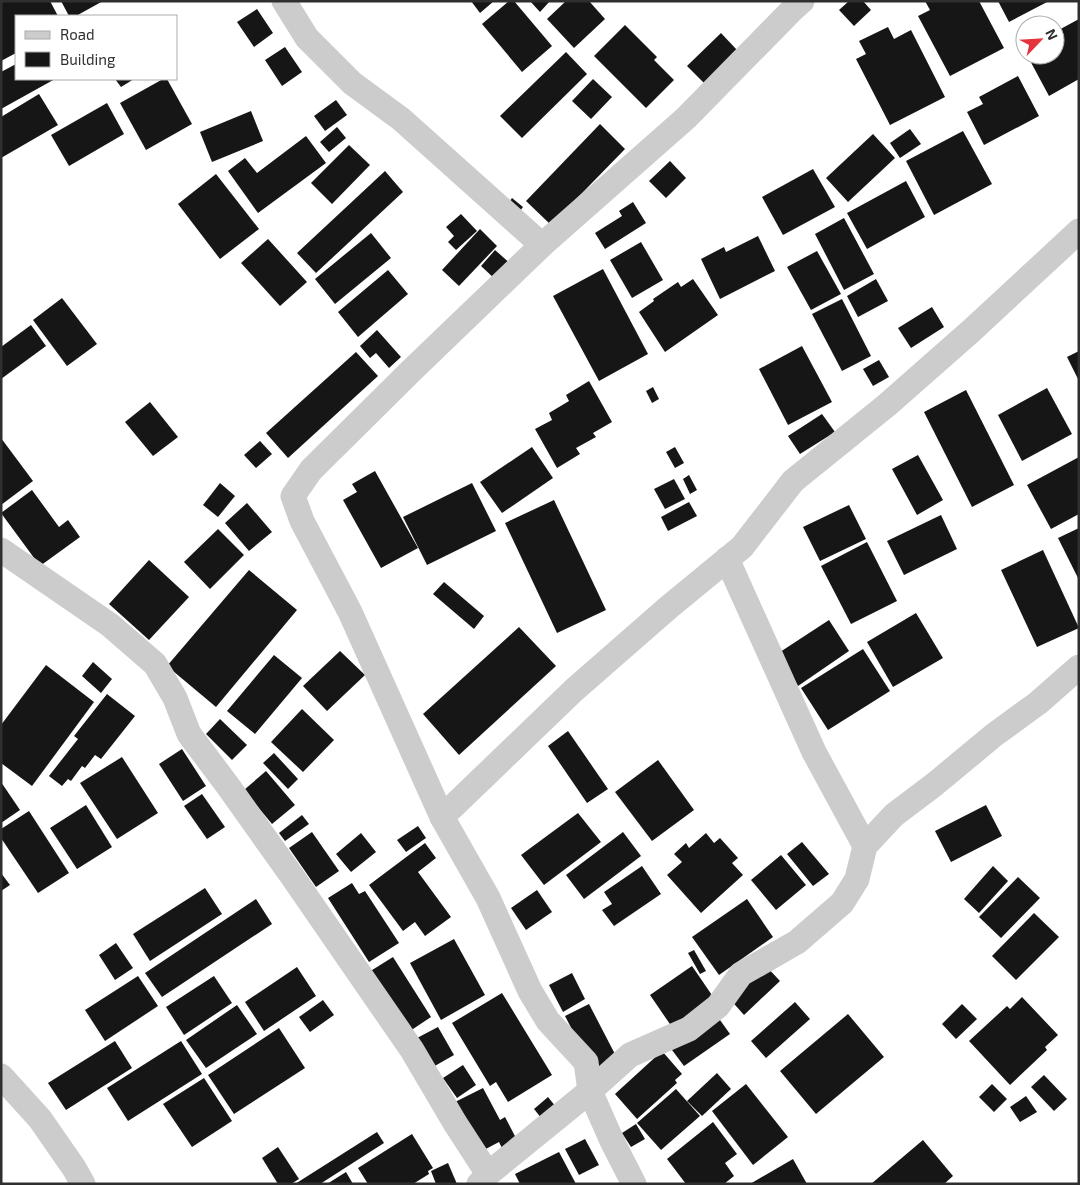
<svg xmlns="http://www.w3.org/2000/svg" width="1080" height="1185" viewBox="0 0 1080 1185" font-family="'Exo 2',sans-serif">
  <rect width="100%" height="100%" fill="#fff"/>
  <g fill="#161616">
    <polygon points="4,1 50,1 58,16 16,16 16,53 1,61 1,3"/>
    <polygon points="61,1 103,1 76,16 69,16"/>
    <polygon points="471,1 494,1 480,13"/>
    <polygon points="509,1 514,1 552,46 522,72 482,24"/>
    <polygon points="530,1 550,1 540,12"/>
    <polygon points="566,1 589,1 605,19 574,48 547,19"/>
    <polygon points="849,1 863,1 871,10 854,26 839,10"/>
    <polygon points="925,1 979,1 1004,48 950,76 918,16 930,10"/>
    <polygon points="998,1 1049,1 1009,22"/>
    <polygon points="257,9 273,33 254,47 237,22"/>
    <polygon points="1079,19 1079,79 1049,96 1027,55 1055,55 1055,32"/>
    <polygon points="625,25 657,57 654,60 674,80 646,108 594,56"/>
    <polygon points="888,27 894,39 911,30 945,97 890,125 856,59 866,54 859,41"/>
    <polygon points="721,33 737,50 704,83 687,66"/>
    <polygon points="285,47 302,72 282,86 265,60"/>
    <polygon points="566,52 587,74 522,138 500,116"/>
    <polygon points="16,64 16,79 55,79 1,109 1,72"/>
    <polygon points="1018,76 1039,116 984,145 967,112 983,104 979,97"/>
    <polygon points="115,79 134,79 121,87"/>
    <polygon points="163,79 167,79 192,124 146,150 120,103"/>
    <polygon points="593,79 612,97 591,119 572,101"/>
    <polygon points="39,94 58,125 1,158 1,117"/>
    <polygon points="336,100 347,115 325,131 314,116"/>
    <polygon points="107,103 124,134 69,166 51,135"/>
    <polygon points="251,111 263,141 212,162 200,132"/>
    <polygon points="600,124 625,149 551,225 526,201"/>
    <polygon points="337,127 346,138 329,152 320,142"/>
    <polygon points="910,129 921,144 900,158 890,143"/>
    <polygon points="963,131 992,184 934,215 906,161"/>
    <polygon points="873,134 895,158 848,202 826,178"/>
    <polygon points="306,136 326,163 258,213 228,171 245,158 257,173"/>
    <polygon points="349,145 370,165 332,204 311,183"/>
    <polygon points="670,161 686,178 666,198 649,181"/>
    <polygon points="813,169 835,207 783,235 762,197"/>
    <polygon points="385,171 403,192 316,273 297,253"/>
    <polygon points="216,174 259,229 220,259 178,204"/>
    <polygon points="906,181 925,217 867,249 847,213"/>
    <polygon points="512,198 523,207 517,215 506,207"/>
    <polygon points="633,202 646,223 605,249 595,233 622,216 619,211"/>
    <polygon points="461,214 477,231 456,250 448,242 454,236 446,227"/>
    <polygon points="844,218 874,274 844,290 815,234"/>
    <polygon points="480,229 497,246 459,286 442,270"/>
    <polygon points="371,233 391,258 335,304 315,279"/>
    <polygon points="758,236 775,271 720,299 701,259 724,247 726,252"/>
    <polygon points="268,239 307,282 280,306 241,263"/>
    <polygon points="641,242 663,280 632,298 610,260"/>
    <polygon points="495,250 511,264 496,280 481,266"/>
    <polygon points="817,251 841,294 811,310 787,267"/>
    <polygon points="603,269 648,354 599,381 553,296"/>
    <polygon points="388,270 408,294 358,337 338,312"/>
    <polygon points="693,279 718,315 665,352 639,312 654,301 653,299 678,282 681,287"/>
    <polygon points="876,279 888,301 858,317 847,296"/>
    <polygon points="62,298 97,344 67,366 33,320"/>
    <polygon points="842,299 871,356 842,371 812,314"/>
    <polygon points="932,307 944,327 911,348 898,328"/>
    <polygon points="31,325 46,346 1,379 1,347"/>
    <polygon points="377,330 401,357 389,368 376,353 370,358 360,346"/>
    <polygon points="802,346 832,402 788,425 759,369"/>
    <polygon points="1079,351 1079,381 1067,357"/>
    <polygon points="356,352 378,376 288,458 266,433"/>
    <polygon points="879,360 889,377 873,386 863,369"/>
    <polygon points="589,381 612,422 593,433 596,437 576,448 580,454 557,468 535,429 552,420 549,413 569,401 566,395"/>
    <polygon points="653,387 659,399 652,403 646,391"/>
    <polygon points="1047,388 1072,434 1022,461 998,415"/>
    <polygon points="966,390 1014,485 972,507 924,412"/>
    <polygon points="150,402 178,437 153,456 125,422"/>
    <polygon points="822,414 835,432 800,454 788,436"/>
    <polygon points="1,438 33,481 1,505"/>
    <polygon points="260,441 272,454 256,468 244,455"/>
    <polygon points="532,447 553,478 502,513 480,482"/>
    <polygon points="675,447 684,463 675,468 666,452"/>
    <polygon points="918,455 943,500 917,515 892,469"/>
    <polygon points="1079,457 1079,514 1051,529 1027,485"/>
    <polygon points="375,471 418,548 381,568 343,500 357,492 352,484"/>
    <polygon points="689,475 697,490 690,494 683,479"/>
    <polygon points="674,479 685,499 665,509 654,489"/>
    <polygon points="220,483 235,496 218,517 203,505"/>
    <polygon points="472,483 496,531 427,565 403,517"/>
    <polygon points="32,490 59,527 68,520 80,537 40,566 1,513"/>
    <polygon points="554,500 606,610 557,633 505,523"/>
    <polygon points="689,502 697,516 668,531 661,517"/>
    <polygon points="247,503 272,532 249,551 225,523"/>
    <polygon points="849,505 866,539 820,561 803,527"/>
    <polygon points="941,515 957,549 904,575 887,541"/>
    <polygon points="1079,528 1079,580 1058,538"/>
    <polygon points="218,529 244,555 210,589 184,562"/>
    <polygon points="867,542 897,601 851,624 821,566"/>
    <polygon points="1043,550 1079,628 1037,647 1001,570"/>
    <polygon points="149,560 189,597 149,640 109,604"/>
    <polygon points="249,570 297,610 216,707 167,666"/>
    <polygon points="444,582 484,616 474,629 433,594"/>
    <polygon points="916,613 943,658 893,687 867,642"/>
    <polygon points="829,620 849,651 798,686 777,654"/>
    <polygon points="519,627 556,666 459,755 423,714"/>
    <polygon points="863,649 890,691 828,730 801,688"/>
    <polygon points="340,651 365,675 327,711 303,686"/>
    <polygon points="274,655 302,678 255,734 227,711"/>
    <polygon points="93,662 112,679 101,693 82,676"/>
    <polygon points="46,665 94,702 32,786 1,763 1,725"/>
    <polygon points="107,694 135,716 101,759 95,755 85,768 82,766 71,781 68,779 62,786 49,776 78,739 74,736"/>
    <polygon points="302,709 334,740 303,772 271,742"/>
    <polygon points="220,719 247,745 232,760 206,734"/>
    <polygon points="568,731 608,789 587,803 548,746"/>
    <polygon points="182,749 206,786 183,801 159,764"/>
    <polygon points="274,753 298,779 288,789 263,763"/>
    <polygon points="122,757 158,813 117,839 80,783"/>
    <polygon points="658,760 694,810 652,841 615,792"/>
    <polygon points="266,771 295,805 272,824 244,790"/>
    <polygon points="1,782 20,810 1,823"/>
    <polygon points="202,794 225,827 207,839 184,806"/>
    <polygon points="86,805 112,847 77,869 50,828"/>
    <polygon points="986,805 1002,836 951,862 935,831"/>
    <polygon points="29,811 69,873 38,893 1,838 1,829"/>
    <polygon points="578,813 601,842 544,885 521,855"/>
    <polygon points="302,815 309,824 285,841 279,833"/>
    <polygon points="418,826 426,838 406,852 397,840"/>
    <polygon points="312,832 339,871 316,887 289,848"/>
    <polygon points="623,832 641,856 584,899 566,875"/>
    <polygon points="361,833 376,852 351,872 336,854"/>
    <polygon points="706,833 714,843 720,838 738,858 732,863 743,875 701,913 667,875 682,862 674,854 686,843 689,848"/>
    <polygon points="802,842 829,874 813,886 787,854"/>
    <polygon points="425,843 436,858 418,872 451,917 425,936 415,922 403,931 369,885"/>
    <polygon points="781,855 806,885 776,910 751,880"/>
    <polygon points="642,866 661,894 614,926 602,910 612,904 604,892"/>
    <polygon points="993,866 1008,881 979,913 964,899"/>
    <polygon points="1,873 10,885 1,891"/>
    <polygon points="1018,877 1040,898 1001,938 979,917"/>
    <polygon points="352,883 359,894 365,891 399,943 369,962 328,898"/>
    <polygon points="205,888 222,914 150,961 133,934"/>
    <polygon points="537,890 552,912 526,930 511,908"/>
    <polygon points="256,899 272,924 162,997 145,973"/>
    <polygon points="747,899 773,937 719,975 692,937"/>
    <polygon points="1034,913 1059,937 1016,980 992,956"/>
    <polygon points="454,939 485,995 441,1020 410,963"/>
    <polygon points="116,943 133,968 115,980 99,955"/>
    <polygon points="694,950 706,971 700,974 688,953"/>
    <polygon points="393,957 431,1017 407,1033 369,972"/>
    <polygon points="764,964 780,981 744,1015 728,997"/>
    <polygon points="692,966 716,1001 674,1030 650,995"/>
    <polygon points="297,967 316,996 264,1031 245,1002"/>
    <polygon points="572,973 585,999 563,1012 549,985"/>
    <polygon points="138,976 158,1006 105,1041 85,1010"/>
    <polygon points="214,976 232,1003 184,1035 166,1007"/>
    <polygon points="502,993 552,1075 508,1102 496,1082 490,1086 452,1023"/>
    <polygon points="1022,997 1058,1035 1045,1047 1047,1050 1010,1085 969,1041 1007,1006 1010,1009"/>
    <polygon points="323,1000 334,1015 310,1032 299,1017"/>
    <polygon points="795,1002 810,1019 766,1058 751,1041"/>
    <polygon points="589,1004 617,1058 593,1070 565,1016"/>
    <polygon points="962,1004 977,1019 956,1039 942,1024"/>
    <polygon points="237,1005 257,1034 206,1068 186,1040"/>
    <polygon points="715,1013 730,1034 684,1066 669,1046"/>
    <polygon points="848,1014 884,1057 816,1114 780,1071"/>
    <polygon points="438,1027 454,1055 433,1067 417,1038"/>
    <polygon points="279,1028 305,1068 234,1114 208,1075"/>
    <polygon points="115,1041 132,1068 66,1110 48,1083"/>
    <polygon points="181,1041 202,1074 128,1121 107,1088"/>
    <polygon points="662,1051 682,1074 675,1080 677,1083 637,1119 615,1094"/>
    <polygon points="463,1065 476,1085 457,1098 443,1078"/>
    <polygon points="717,1073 731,1089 702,1116 687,1101"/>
    <polygon points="1044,1075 1067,1099 1054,1111 1031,1087"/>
    <polygon points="204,1078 232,1121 192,1147 163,1104"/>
    <polygon points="746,1084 788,1137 753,1165 712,1111"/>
    <polygon points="992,1084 1007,1099 994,1112 979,1097"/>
    <polygon points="483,1088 500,1120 505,1117 517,1140 502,1148 499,1142 480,1152 455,1102"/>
    <polygon points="676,1089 700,1116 661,1150 637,1123"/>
    <polygon points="1026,1096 1037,1112 1020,1122 1010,1107"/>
    <polygon points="548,1097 556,1107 542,1119 534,1109"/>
    <polygon points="713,1122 737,1154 725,1163 734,1176 724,1184 686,1184 667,1159"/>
    <polygon points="636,1124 645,1139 631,1147 622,1133"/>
    <polygon points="377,1132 384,1143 320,1184 295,1184"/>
    <polygon points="412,1134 433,1168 428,1171 429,1174 413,1184 368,1184 358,1168"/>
    <polygon points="585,1139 599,1165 579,1175 565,1149"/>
    <polygon points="923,1140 953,1176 944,1184 871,1184"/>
    <polygon points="278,1147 299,1179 291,1184 278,1184 262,1158"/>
    <polygon points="559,1152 576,1184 520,1184 515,1174"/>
    <polygon points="793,1159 807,1184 750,1184"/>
    <polygon points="448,1163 457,1184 436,1184 431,1171"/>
    <polygon points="346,1172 353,1184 327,1184"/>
  </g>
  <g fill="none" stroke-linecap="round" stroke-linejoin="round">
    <g stroke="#ccc" stroke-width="25">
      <polyline points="284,1 307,38 352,83 401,119 542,245"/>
      <polyline points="1,550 110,625 155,664 175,698 189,734 228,786 292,876 412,1050 455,1123 488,1174"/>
      <polyline points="727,559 814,752 865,846"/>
      <polyline points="442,817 574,690 669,607 742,547 793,481 887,405 971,331 1079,231"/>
      <polyline points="1,1076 40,1119 74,1168 83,1184"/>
      <polyline points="479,1184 488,1174 590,1091 630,1055 689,1029 718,1006 741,974 797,942 842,903 857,879 865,846 894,815 935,784 994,735 1038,703 1079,667"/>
      <polyline points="634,1184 612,1141 590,1091 586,1062 548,1021 530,991 488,898 442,817 350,612 302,521 293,496 311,470 412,370 542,245 686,118 792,10 802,1"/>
    </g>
  </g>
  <rect width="1080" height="1185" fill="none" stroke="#2f2f2f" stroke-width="5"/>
  <rect x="15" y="15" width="162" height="65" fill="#ffffff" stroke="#acacac"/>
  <rect x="25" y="31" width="25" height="8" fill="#cccccc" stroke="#acacac"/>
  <text x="60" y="40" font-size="15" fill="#2f2f2f">Road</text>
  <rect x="25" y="52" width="25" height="15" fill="#161616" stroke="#acacac"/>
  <text x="60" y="65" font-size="15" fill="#2f2f2f">Building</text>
  <g transform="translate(1040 40) rotate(65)"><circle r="24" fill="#ffffff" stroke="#acacac"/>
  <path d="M0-4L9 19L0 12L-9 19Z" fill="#e3343b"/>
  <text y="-8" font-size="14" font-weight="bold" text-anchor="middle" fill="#2f2f2f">N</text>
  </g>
</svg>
